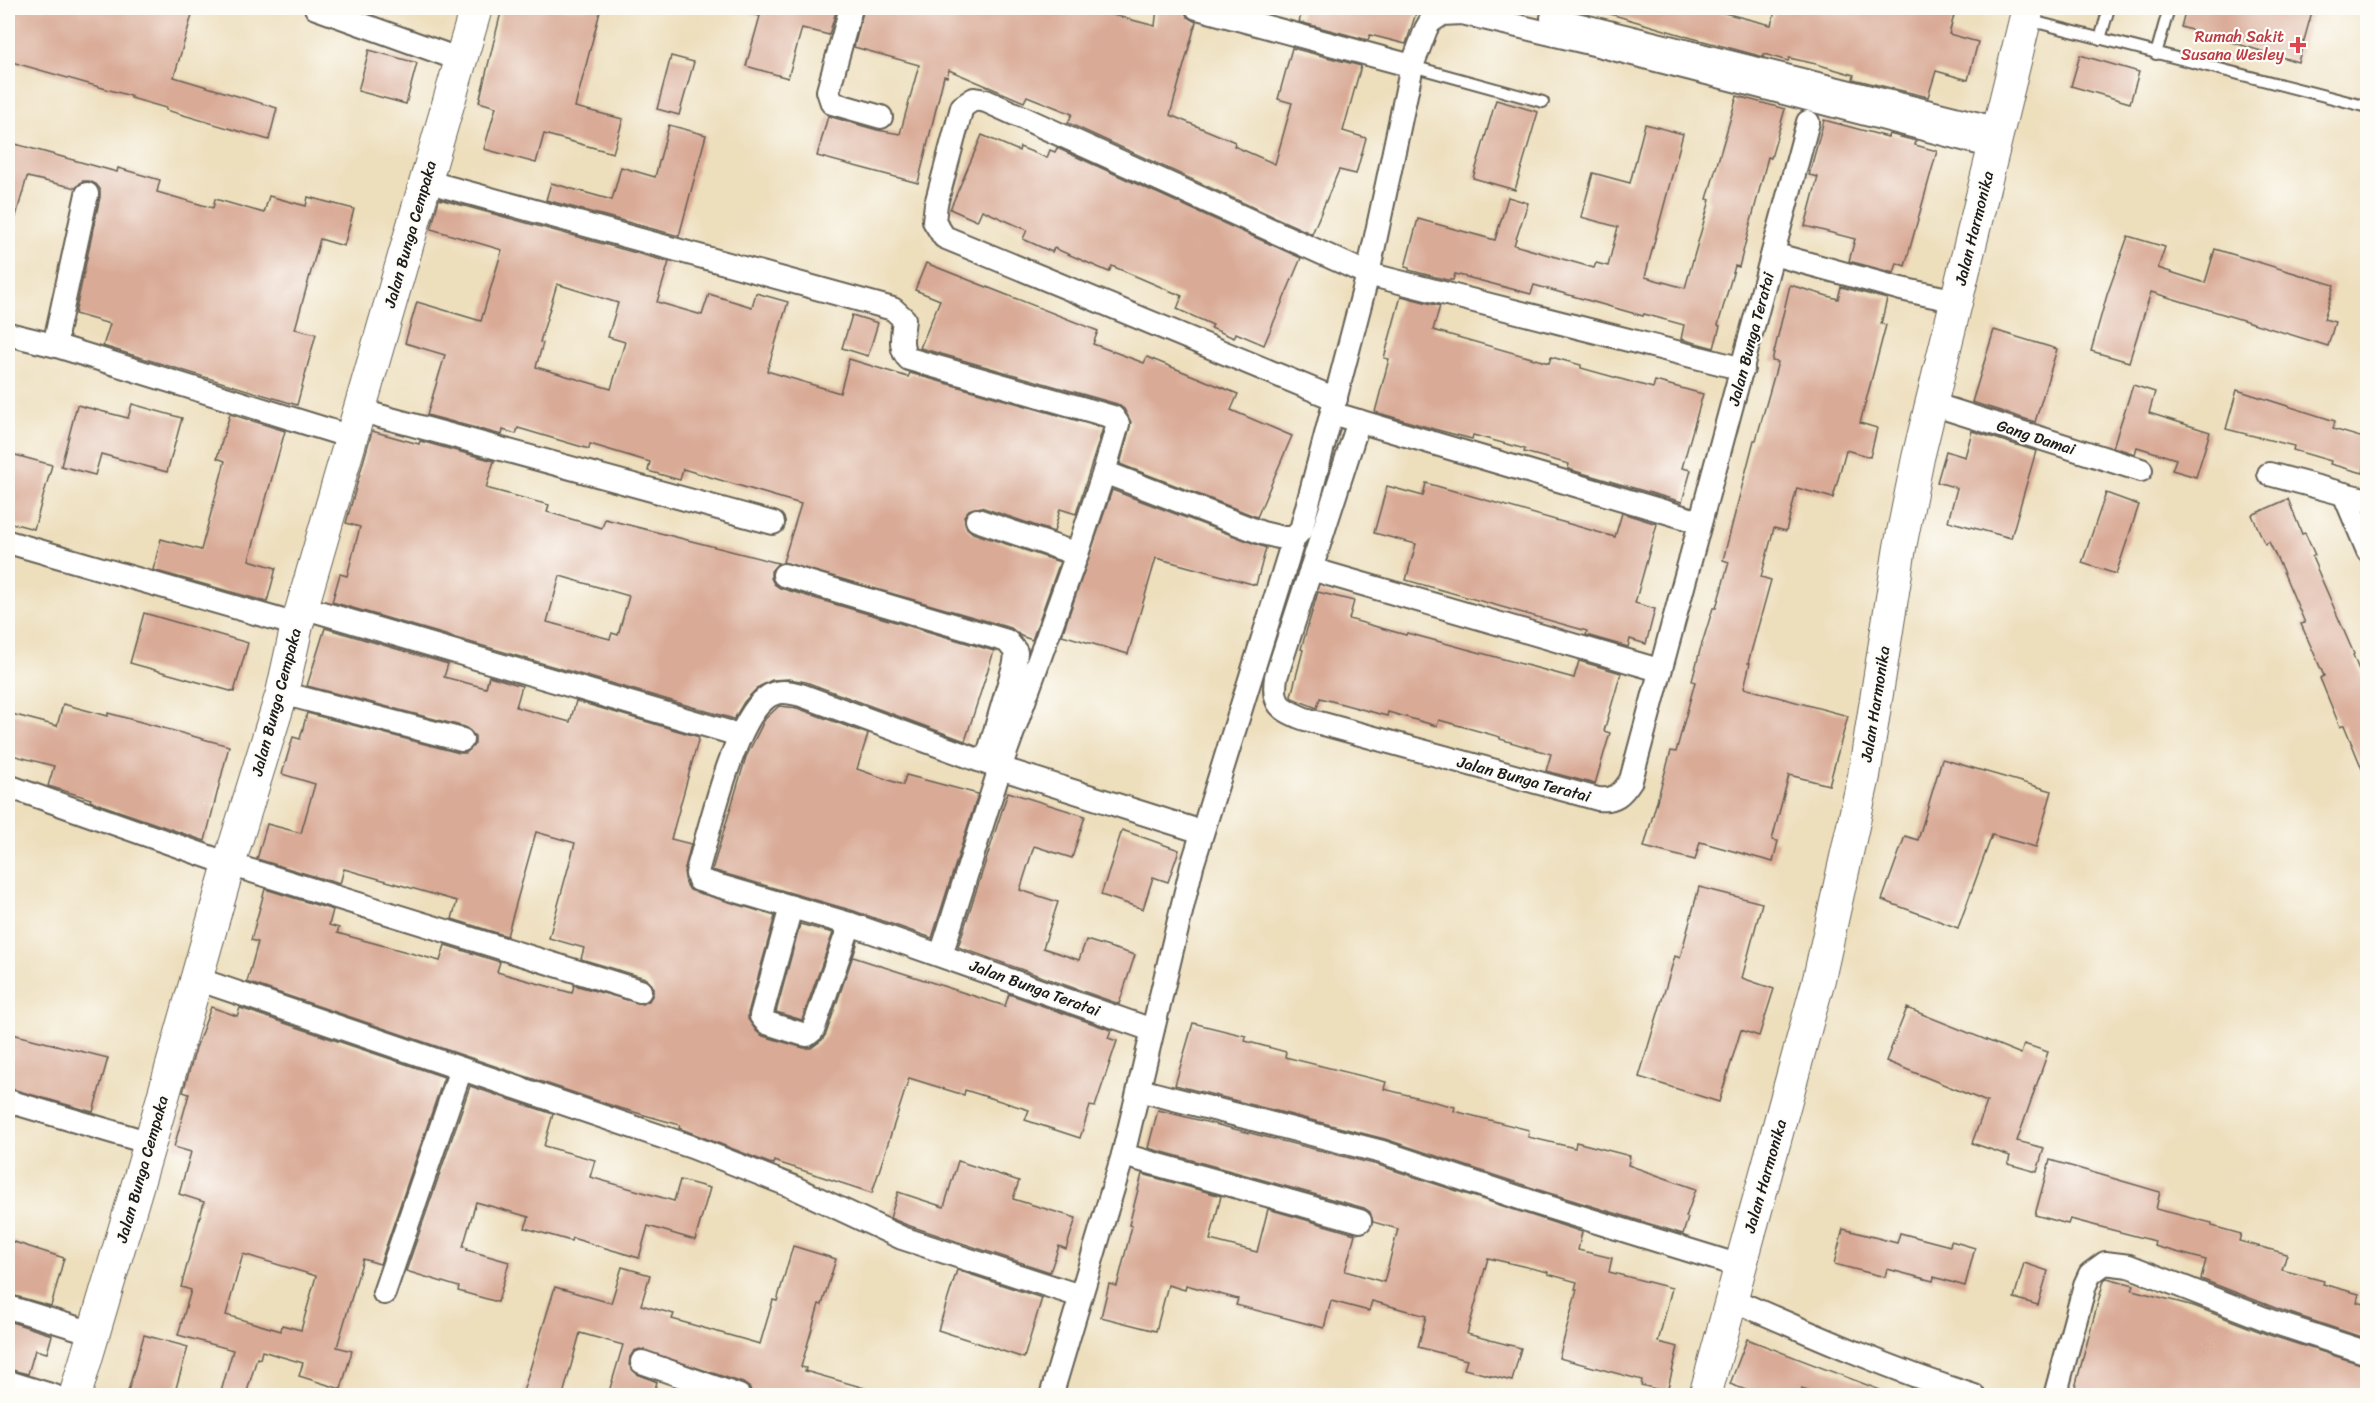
<svg xmlns="http://www.w3.org/2000/svg" width="2375" height="1403" viewBox="0 0 2375 1403" font-family="Sriracha,sans-serif">
  <rect width="100%" height="100%" fill="#fdfcf7"/>
  <filter id="ink" filterUnits="userSpaceOnUse"><feTurbulence type="fractalNoise" baseFrequency=".0167" numOctaves="2"/><feDisplacementMap in="SourceGraphic" scale="12" xChannelSelector="R" yChannelSelector="G"/><feConvolveMatrix kernelMatrix="1 2 1 2 8 2 1 2 1" color-interpolation-filters="sRGB"/></filter>
  <filter id="wash" filterUnits="userSpaceOnUse"><feTurbulence type="fractalNoise" baseFrequency=".008" numOctaves="4" result="noise"/><feDisplacementMap in="SourceGraphic" scale="24" xChannelSelector="R" yChannelSelector="G"/><feGaussianBlur stdDeviation="1.35" result="paint"/><feColorMatrix in="noise" values="0 0 0 0 0 0 0 0 0 0 0 0 0 0 0 0 0 1.4 0 .05"/><feComposite in="paint" operator="in"/></filter>
  <g filter="url(#wash)">
    <rect width="100%" height="100%" fill="#eddebc"/>
    <g id="blocks">
      <g fill="#d9aa96" fill-rule="evenodd">
        <polygon points="8,8 194,8 174,77 277,108 269,140 166,110 166,108 131,98 131,96 8,61"/>
        <polygon points="502,8 601,8 575,107 623,119 613,153 544,134 536,163 484,149 496,107 479,102"/>
        <polygon points="753,8 837,8 829,35 802,28 788,78 746,66 760,16 752,14"/>
        <polygon points="864,8 1115,8 1113,15 1155,26 1157,8 1184,8 1187,17 1196,22 1170,115 1235,142 1234,146 1275,164 1292,103 1278,99 1292,48 1361,66 1343,131 1366,138 1356,174 1339,170 1312,234 1068,123 1072,114 1027,96 1024,102 949,70 947,77 944,76 918,183 817,156 828,116 877,130 900,134 919,65 854,47"/>
        <polygon points="1303,8 1396,8 1416,13 1406,44 1370,35 1368,40 1299,22"/>
        <polygon points="1608,8 1705,8 1771,25 1776,8 1956,8 1949,34 1978,42 1968,80 1936,71 1928,97 1853,79 1854,75 1816,64 1789,58 1788,61 1764,54 1764,57 1692,38 1607,13"/>
        <polygon points="2186,8 2313,8 2298,62 2181,27"/>
        <polygon points="369,50 417,63 406,104 358,91"/>
        <polygon points="2080,55 2139,72 2130,103 2071,86"/>
        <polygon points="671,56 694,62 679,115 657,109"/>
        <polygon points="1737,96 1785,109 1771,158 1768,157 1739,267 1735,266 1718,325 1720,326 1714,348 1681,339 1684,325 1644,314 1643,316 1534,285 1531,294 1455,274 1453,280 1447,280 1409,270 1409,268 1405,267 1418,219 1495,240 1508,197 1528,203 1514,245 1594,268 1596,263 1608,266 1618,227 1581,217 1593,173 1630,183 1645,124 1683,134 1645,277 1685,288 1710,200 1707,199"/>
        <polygon points="1496,100 1538,112 1515,190 1473,178"/>
        <polygon points="1824,120 1888,137 1889,134 1916,141 1915,145 1937,151 1905,266 1897,263 1894,273 1849,261 1855,239 1805,226 1818,177 1809,175"/>
        <polygon points="669,125 706,135 679,236 546,200 551,183 612,200 621,167 655,177"/>
        <polygon points="982,135 1019,151 1020,147 1047,158 1050,150 1055,152 1057,148 1301,258 1264,345 1236,333 1234,338 1211,328 1213,325 1177,309 1182,296 1112,266 1109,272 1054,248 1052,252 1023,239 1027,230 982,210 977,221 950,209"/>
        <polygon points="8,142 117,172 118,168 160,180 157,192 213,208 215,199 264,213 269,196 306,206 308,197 354,209 344,246 320,239 295,329 316,334 297,405 103,346 110,324 75,314 100,197 100,189 96,184 89,181 82,181 76,188 27,177 14,223 8,222"/>
        <path d="M439,199L669,262L657,302L702,315L709,294L752,307L756,293L788,302L767,371L840,393L849,359L908,377L910,373L1103,428L1076,514L1060,509L1054,532L981,507L969,510L964,516L967,528L973,533L1060,562L1032,640L1021,636L1011,628L783,562L801,504L683,469L680,480L648,471L650,462L590,444L589,449L518,428L516,434L503,430L502,435L427,415L445,355L405,343L417,302L481,321L502,250L431,229ZM557,284L618,303L608,337L625,342L611,389L536,367L543,343L540,342Z"/>
        <polygon points="2128,236 2165,247 2158,268 2205,283 2215,249 2334,285 2324,319 2335,322 2328,346 2151,292 2129,362 2091,351 2107,295"/>
        <polygon points="926,263 1098,331 1093,344 1144,363 1147,357 1238,394 1231,410 1292,436 1257,517 1120,464 1131,422 1124,409 1117,404 920,348 940,300 915,290"/>
        <polygon points="1790,285 1838,299 1841,287 1887,299 1881,324 1886,325 1860,423 1877,428 1870,457 1846,450 1833,498 1797,488 1786,531 1774,528 1761,577 1771,580 1748,663 1750,663 1744,688 1848,716 1829,785 1789,775 1772,840 1778,841 1773,862 1700,842 1695,860 1644,847 1671,751 1676,752 1695,682 1692,681 1700,650 1713,608 1716,608 1729,562 1723,560 1754,440 1756,440 1778,362 1772,361"/>
        <polygon points="1401,296 1440,306 1433,330 1549,363 1551,357 1581,365 1581,368 1653,388 1655,381 1703,394 1682,468 1691,470 1682,502 1568,469 1569,464 1524,452 1525,449 1473,435 1472,439 1434,429 1375,412 1389,359 1384,358"/>
        <polygon points="852,315 878,323 868,356 842,348"/>
        <polygon points="1994,330 2057,349 2035,422 1972,402"/>
        <polygon points="2133,385 2155,392 2149,413 2210,432 2196,477 2172,470 2176,459 2137,447 2135,454 2113,447"/>
        <polygon points="2237,390 2335,421 2333,429 2367,439 2367,458 2363,473 2330,464 2331,461 2293,450 2294,446 2226,429"/>
        <polygon points="132,404 182,418 167,472 101,454 95,475 61,466 77,405 128,418"/>
        <polygon points="230,414 285,431 249,560 276,568 267,602 153,570 161,539 201,550 225,461 217,458"/>
        <path d="M372,431L419,444L420,441L494,461L486,488L549,505L547,512L602,528L605,519L778,563L771,571V578L774,584L780,588L994,651L965,741L806,682L789,679L772,680L758,687L744,702L734,719L332,602L340,574L347,576L360,527L346,523ZM560,576L629,596L618,635L612,633L610,639L547,622Z"/>
        <polygon points="1972,431 2036,451 2011,538 1948,521 1957,488 1937,482 1946,451 1965,457"/>
        <polygon points="8,453 52,465 34,529 8,522"/>
        <polygon points="1426,483 1615,537 1622,513 1657,524 1635,603 1655,609 1646,644 1630,639 1628,647 1586,635 1587,631 1406,580 1416,544 1374,533 1387,486 1423,496"/>
        <polygon points="1112,490 1266,548 1256,585 1156,558 1128,654 1062,635"/>
        <polygon points="2106,493 2139,505 2116,574 2082,563"/>
        <polygon points="2288,499 2302,534 2305,533 2315,555 2312,557 2354,654 2353,655 2367,690 2367,781 2344,725 2340,727 2320,678 2324,676 2301,624 2305,623 2282,569 2269,542 2265,544 2252,515"/>
        <polygon points="1318,592 1354,601 1349,619 1406,635 1407,633 1574,678 1579,661 1621,673 1604,731 1610,733 1595,784 1546,771 1551,754 1500,739 1500,737 1439,720 1437,726 1388,712 1387,716 1320,698 1317,708 1292,698 1291,696 1303,650 1301,649"/>
        <polygon points="144,613 248,643 234,692 130,663"/>
        <polygon points="325,628 448,664 444,677 486,688 489,676 522,686 516,707 570,722 576,701 699,737 671,839 691,844 684,872 686,884 690,890 775,916 748,1013 748,1019 757,1032 763,1036 804,1048 811,1048 822,1040 826,1034 858,941 853,957 1005,1006 1009,994 1111,1030 1108,1038 1117,1041 1095,1107 1090,1106 1080,1138 1025,1120 1029,1110 965,1090 964,1095 909,1078 872,1193 774,1161 774,1164 769,1163 679,1128 680,1125 616,1107 247,982 258,942 251,940 265,889 333,910 329,925 339,928 337,933 440,961 445,945 500,962 497,972 572,993 574,985 642,1004 649,1001 653,994 653,987 645,978 581,959 584,948 549,938 575,843 536,832 507,936 452,919 457,901 344,869 340,884 257,859 267,824 301,833 315,784 282,774 293,737 300,739 307,713 459,753 466,753 475,744 475,736 465,727 307,686"/>
        <polygon points="63,704 108,716 108,713 229,746 205,841 90,801 91,799 48,786 54,766 8,754 8,713 57,726"/>
        <polygon points="779,706 797,708 868,734 857,769 903,785 906,775 978,794 932,938 854,911 712,870 746,757 765,719"/>
        <polygon points="1942,759 2052,791 2036,847 1992,835 1958,928 1882,900 1905,836 1918,840"/>
        <polygon points="1008,792 1085,816 1072,858 1034,846 1020,890 1058,902 1043,948 1079,960 1086,940 1135,955 1119,1004 958,947"/>
        <polygon points="1122,830 1179,850 1168,882 1153,877 1143,909 1101,895"/>
        <polygon points="1699,887 1762,903 1742,978 1774,989 1759,1036 1741,1030 1719,1102 1639,1077 1675,956 1680,958"/>
        <polygon points="800,924 833,933 802,1020 776,1012"/>
        <path d="M211,1007L237,1016L240,1008L444,1077L380,1264L363,1259L337,1347L352,1351L341,1389L299,1376L303,1363L262,1351L260,1359L257,1358L246,1395H220L233,1350L178,1335L191,1290L181,1287L204,1202L179,1194L191,1152L174,1147L189,1094L183,1092L196,1048ZM243,1254L316,1276L301,1330L282,1325L281,1331L226,1315Z"/>
        <polygon points="1907,1008 2021,1054 2024,1044 2048,1052 2017,1141 2044,1148 2037,1172 2008,1164 2010,1156 1972,1143 1987,1102 1886,1061"/>
        <polygon points="1193,1023 1246,1036 1245,1041 1286,1052 1285,1057 1386,1082 1384,1089 1455,1107 1454,1111 1529,1130 1528,1137 1575,1148 1576,1142 1630,1156 1628,1165 1696,1189 1686,1217 1688,1218 1683,1234 1536,1189 1385,1139 1175,1085"/>
        <polygon points="12,1034 108,1058 93,1112 8,1088 8,1050"/>
        <polygon points="470,1086 553,1114 544,1146 595,1160 590,1177 674,1201 680,1180 710,1188 695,1240 648,1226 639,1258 572,1238 571,1241 525,1228 529,1217 476,1202 463,1247 468,1248 467,1250 509,1262 498,1302 458,1291 459,1287 406,1271"/>
        <polygon points="1158,1110 1378,1165 1582,1232 1578,1250 1612,1258 1609,1272 1672,1288 1658,1342 1678,1347 1667,1392 1641,1385 1642,1380 1559,1358 1577,1289 1575,1289 1577,1282 1548,1274 1548,1272 1488,1258 1467,1334 1521,1348 1512,1381 1464,1369 1467,1360 1418,1347 1426,1316 1372,1301 1369,1311 1331,1301 1324,1328 1236,1305 1238,1299 1186,1285 1185,1290 1168,1285 1156,1331 1101,1317 1109,1284 1117,1286 1132,1226 1129,1225 1142,1174 1221,1196 1210,1240 1257,1252 1268,1209 1355,1234 1345,1271 1384,1282 1398,1229 1373,1222 1370,1212 1364,1208 1148,1148"/>
        <polygon points="2050,1160 2160,1192 2156,1209 2212,1223 2212,1226 2241,1234 2239,1241 2287,1254 2282,1270 2324,1281 2323,1284 2359,1294 2357,1302 2367,1305 2367,1339 2278,1309 2201,1279 2206,1260 2154,1246 2155,1241 2070,1219 2068,1224 2035,1215"/>
        <polygon points="958,1161 1019,1181 1013,1199 1076,1218 1066,1249 1059,1246 1050,1272 907,1225 890,1218 898,1192 944,1207"/>
        <polygon points="1843,1229 1897,1243 1900,1233 1950,1246 1951,1241 1975,1248 1965,1286 1934,1277 1933,1281 1887,1269 1885,1277 1834,1264"/>
        <polygon points="8,1240 64,1258 51,1306 8,1294"/>
        <polygon points="793,1246 836,1259 822,1305 819,1304 801,1367 806,1368 805,1371 868,1389 867,1395 752,1395 750,1388 743,1383 640,1349 634,1351 630,1357 629,1365 637,1374 657,1382 653,1395 608,1395 623,1345 580,1333 563,1395 522,1395 555,1287 611,1303 622,1267 650,1275 641,1305 674,1314 672,1319 760,1344 773,1300 777,1301"/>
        <polygon points="2024,1263 2048,1271 2038,1305 2014,1298"/>
        <polygon points="957,1270 1042,1298 1024,1358 938,1330"/>
        <polygon points="2107,1278 2134,1285 2132,1290 2194,1306 2269,1335 2367,1366 2367,1395 2073,1395 2104,1280"/>
        <polygon points="8,1321 52,1335 47,1353 35,1350 28,1374 8,1369"/>
        <polygon points="144,1335 188,1347 174,1395 127,1395"/>
        <polygon points="1747,1339 1888,1393 1888,1395 1819,1395 1802,1389 1800,1395 1759,1395 1730,1384"/>
      </g>
    </g>
  </g>
  <g filter="url(#ink)">
    <use href="#blocks" fill-opacity="0" stroke="#656054" stroke-width="1.5"/>
    <g fill="none" stroke-linecap="round" stroke-linejoin="round">
      <g stroke="#656054" stroke-width="14">
        <g id="lane">
          <polyline points="2028,20 2368,107"/>
          <polyline points="2100,39 2109,8"/>
          <polyline points="2156,54 2169,8"/>
          <polyline points="1412,66 1543,102"/>
        </g>
      </g>
      <g stroke="#656054" stroke-width="26">
        <g id="street">
          <polyline points="316,8 461,60"/>
          <polyline points="851,8 828,91 832,103 881,117"/>
          <polyline points="1197,8 1412,66"/>
          <polyline points="1552,18 1999,129"/>
          <path d="M425,181L893,309L904,319C903,332 898,349 909,359L1113,417L1118,424L1104,472"/>
          <polyline points="1773,254 1901,289 1957,301"/>
          <polyline points="8,334 57,346 351,437"/>
          <polyline points="57,346 57,332 87,194"/>
          <polyline points="1336,399 944,237 934,221 936,204 962,107 974,99 986,101 1368,274 1743,369"/>
          <polyline points="1932,404 2141,470"/>
          <polyline points="358,410 773,523"/>
          <polyline points="1345,417 1700,522"/>
          <path d="M1359,421L1276,677C1272,705 1280,709 1305,719L1598,799C1615,801 1622,794 1631,780L1808,122"/>
          <polyline points="2269,474 2344,494"/>
          <polyline points="2368,500 2344,494 2368,551"/>
          <polyline points="977,520 1077,554"/>
          <polyline points="8,542 297,625"/>
          <polyline points="1311,569 1659,670"/>
          <polyline points="784,575 1007,641 1016,652 1015,663 986,762"/>
          <polyline points="302,607 739,735"/>
          <polyline points="282,693 462,740"/>
          <polyline points="8,786 229,864 640,991"/>
          <polyline points="791,907 761,1016 767,1023 802,1034 807,1035 813,1030 850,924"/>
          <polyline points="941,955 1000,768 1077,554 1104,472 1262,533 1283,538 1294,538 1301,530 1368,274 1412,66 1426,29 1430,22 1442,14 1462,13 1594,44 1994,147"/>
          <polyline points="197,979 692,1147 791,1186 902,1238 1080,1296"/>
          <path d="M1152,1030L850,924L699,880L697,874L698,868C710,828 734,722 766,698C777,689 790,692 801,695L1000,768L1202,832"/>
          <polyline points="1139,1090 1382,1152 1532,1202 1740,1266"/>
          <polyline points="8,1101 150,1143"/>
          <polyline points="1123,1155 1360,1221"/>
          <polyline points="384,1293 461,1069"/>
          <path d="M1731,1299C1811,1334 1890,1369 1974,1396"/>
          <polyline points="8,1307 93,1333"/>
          <polyline points="642,1362 739,1396"/>
          <polyline points="8,1382 54,1396"/>
          <polyline points="1051,1396 1123,1155 1192,866 1294,538"/>
          <polyline points="2055,1396 2085,1285 2090,1274 2105,1263 2129,1266 2273,1322 2368,1353"/>
        </g>
      </g>
      <g stroke="#656054" stroke-width="34">
        <g id="secondary">
          <polyline points="75,1396 150,1143 229,864 282,693 297,625 476,8"/>
          <polyline points="1705,1396 1819,979 1864,776 1900,547 1918,458 2028,8"/>
        </g>
      </g>
      <use href="#lane" stroke="#fff" stroke-width="10"/>
      <use href="#street" stroke="#fff" stroke-width="22"/>
      <use href="#secondary" stroke="#fff" stroke-width="32"/>
    </g>
  </g>
  <path fill="#e0444e" stroke="#fdfcf7" stroke-width="2" d="M2295 36h6v6h6v6h-6v6h-6v-6h-6v-6h6z"/>
  <g text-anchor="middle" dominant-baseline="central" stroke-width="4.5" stroke-linejoin="round" paint-order="stroke">
    <g font-size="16" fill="#be3a42" stroke="#fdfcf7" text-anchor="end">
      <text x="2284" y="36">Rumah Sakit<tspan x="2284" dy="18">Susana Wesley</tspan></text>
    </g>
    <g font-size="16" fill="#1c1c1c" stroke="#fdfcf7">
      <text transform="translate(1974 228) rotate(-76)">Jalan Harmonika</text>
      <text transform="translate(410 234) rotate(-74)">Jalan Bunga Cempaka</text>
      <text transform="translate(1751 339) rotate(-75)">Jalan Bunga Teratai</text>
      <text transform="translate(2036 437) rotate(18)">Gang Damai</text>
      <text transform="translate(276 702) rotate(-75)">Jalan Bunga Cempaka</text>
      <text transform="translate(1875 704) rotate(-81)">Jalan Harmonika</text>
      <text transform="translate(1524 779) rotate(15)">Jalan Bunga Teratai</text>
      <text transform="translate(1035 988) rotate(20)">Jalan Bunga Teratai</text>
      <text transform="translate(142 1169) rotate(-74)">Jalan Bunga Cempaka</text>
      <text transform="translate(1765 1176) rotate(-74)">Jalan Harmonika</text>
    </g>
  </g>
  <rect width="2375" height="1403" fill="none" stroke="#fdfcf7" stroke-width="30"/>
</svg>
